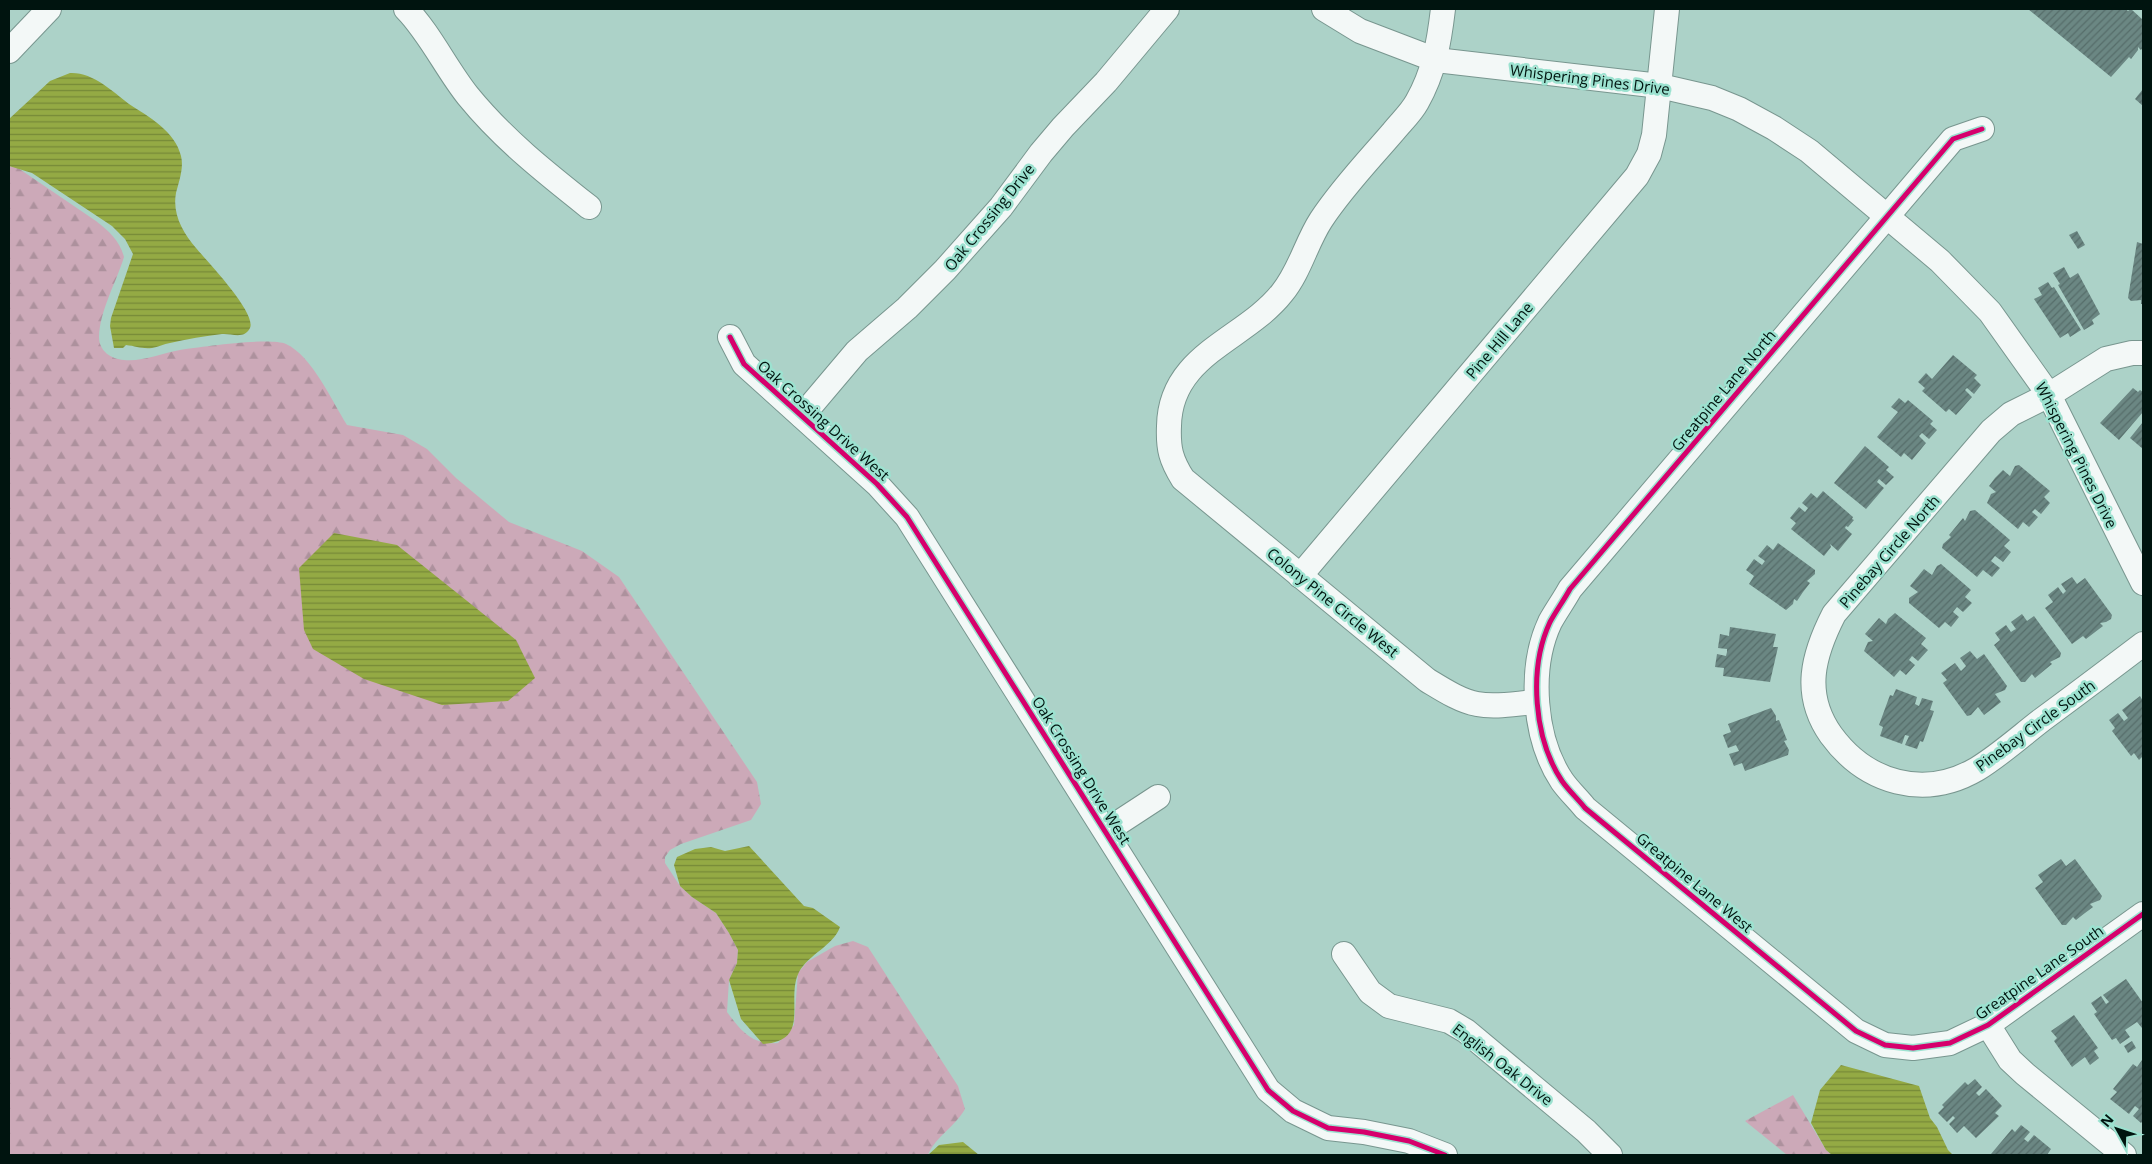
<svg xmlns="http://www.w3.org/2000/svg" width="2152" height="1164" viewBox="0 0 2152 1164" font-family="'Open Sans',sans-serif">
  <defs>
    <pattern id="forest-firs" width="22" height="20" patternUnits="userSpaceOnUse" patternTransform="scale(1.25)"><rect width="22" height="20" fill="#cca9b8"/><path d="M5 1l3.5 6h-7zM16 11l3.5 6h-7z" fill="#ad919d"/></pattern>
    <pattern id="water-rules" width="6" height="5" patternUnits="userSpaceOnUse" patternTransform="scale(1.25)"><rect width="6" height="5" fill="#94aa44"/><path d="M0 2.5h6" fill="none" stroke="#768937"/></pattern>
    <pattern id="building-hatch" width="6" height="6" patternUnits="userSpaceOnUse" patternTransform="scale(1.25)"><rect width="6" height="6" fill="#6b8783"/><path d="M-1 1l2-2M0 6l6-6M5 7l2-2" fill="none" stroke="#566d6a"/></pattern>
  </defs>
  <rect width="100%" height="100%" fill="#acd2c8"/>
  <g fill="url(#forest-firs)">
    <path d="M9,166L18,168L96,221C109,231 120,241 124,257C116,283 100,310 99,337C99,351 111,359 124,360C142,362 162,353 180,350C200,347 269,337 286,344C312,356 332,401 347,425L403,435L427,449L456,478L509,522L582,551L619,577L757,782L761,804L751,820L681,844L670,850L665,857V863L680,886L692,897L716,913L729,933L738,950L737,963L729,980L727,1012C741,1031 752,1045 778,1043L794,1025L798,973L807,962L835,946L853,941L868,947L958,1086L965,1109C955,1127 936,1136 928,1155H9Z"/>
    <polygon points="1793,1095 1826,1150 1832,1155 1787,1155 1745,1121"/>
  </g>
  <g fill="url(#water-rules)">
    <path d="M70,73C93,72 112,91 129,104C149,117 175,131 181,156C184,168 179,181 176,193C172,214 183,233 196,248C206,260 257,313 250,328C244,340 231,333 222,334C205,336 187,339 170,343C164,344 158,347 152,348C141,349 136,346 126,345L123,348H114L110,326L111,318L133,254L125,239L112,226L32,173L9,166V119L50,81Z"/>
    <polygon points="334,533 397,545 516,640 535,678 508,701 442,705 364,679 313,649 304,630 299,568"/>
    <path d="M749,846L804,906L813,908L840,927C833,946 809,954 799,972C785,1000 812,1041 763,1044L741,1019L729,980L737,963L738,950L729,933L716,913L692,897L680,886L674,865L677,857L695,849L711,847L725,851Z"/>
    <polygon points="1841,1065 1919,1086 1930,1118 1937,1127 1948,1150 1953,1155 1832,1155 1826,1150 1811,1123 1820,1090"/>
    <polygon points="963,1142 979,1155 928,1155 939,1145"/>
  </g>
  <g fill="url(#building-hatch)">
    <polygon points="2028,9 2125,9 2128,11 2131,9 2143,20 2143,47 2141,50 2138,47 2138,50 2131,59 2129,57 2111,77"/>
    <polygon points="2143,89 2143,106 2135,99"/>
    <polygon points="2077,231 2085,245 2078,249 2069,235"/>
    <polygon points="2137,242 2143,244 2143,304 2141,304 2141,300 2131,301 2128,298"/>
    <polygon points="2064,267 2070,278 2078,273 2100,314 2092,320 2094,324 2084,330 2058,285 2060,284 2053,273"/>
    <polygon points="2048,282 2052,288 2054,287 2081,330 2070,337 2068,333 2060,338 2034,299 2042,295 2038,288"/>
    <polygon points="1953,355 1977,375 1974,378 1981,385 1974,394 1967,388 1965,390 1972,397 1956,415 1949,409 1946,412 1922,391 1925,388 1918,382 1926,373 1932,379"/>
    <polygon points="2133,388 2138,392 2140,390 2143,392 2143,412 2119,440 2100,423"/>
    <polygon points="1899,398 1905,403 1908,400 1933,421 1930,424 1937,430 1929,439 1922,433 1919,436 1926,443 1912,460 1904,453 1901,457 1877,437 1898,412 1891,407"/>
    <polygon points="2143,422 2143,449 2130,438"/>
    <polygon points="1865,446 1889,467 1886,470 1894,477 1886,485 1879,479 1877,482 1884,488 1866,509 1834,483"/>
    <polygon points="2019,465 2050,491 2044,497 2050,503 2041,514 2035,509 2032,512 2038,517 2029,527 2023,522 2018,529 1987,503 1991,494 1996,492 1989,486 1995,478 2003,470 2010,476 2015,466"/>
    <polygon points="1823,491 1853,517 1852,519 1854,520 1848,527 1846,526 1845,528 1852,534 1838,551 1830,544 1831,547 1824,556 1791,529 1796,523 1790,518 1799,507 1805,512 1808,508 1802,503 1811,493 1817,498"/>
    <polygon points="1975,510 2010,540 2004,546 2011,552 2003,562 1995,556 1991,561 2000,568 1992,577 1983,570 1977,577 1942,548 1943,544 1951,537 1949,535 1963,518 1965,521 1970,511"/>
    <polygon points="1778,543 1815,570 1815,574 1807,581 1810,583 1803,592 1797,601 1794,599 1793,604 1786,610 1749,584 1754,576 1746,570 1754,559 1762,565 1765,561 1758,556 1767,545 1773,550"/>
    <polygon points="1941,564 1971,590 1965,597 1972,603 1963,612 1957,607 1953,612 1959,617 1951,627 1945,622 1939,628 1909,603 1909,598 1918,592 1910,586 1924,569 1932,575 1937,566"/>
    <polygon points="2072,577 2077,584 2085,578 2112,615 2111,619 2106,622 2100,623 2103,626 2086,639 2083,636 2072,644 2045,608 2053,602 2048,595 2058,587 2063,594 2066,591 2061,584"/>
    <polygon points="1895,613 1926,638 1921,644 1928,650 1918,661 1912,656 1909,660 1915,665 1906,675 1900,670 1894,677 1864,651 1868,642 1873,641 1865,634 1879,618 1886,624 1888,619"/>
    <polygon points="2022,614 2027,621 2034,616 2061,653 2060,657 2050,662 2052,664 2035,678 2032,674 2025,682 2021,682 1994,645 2000,640 1995,633 2006,625 2011,632 2014,630 2016,629 2011,622"/>
    <polygon points="1730,627 1776,634 1773,647 1778,647 1770,682 1723,676 1724,668 1715,667 1717,654 1726,656 1727,652 1727,649 1718,648 1720,634 1729,636"/>
    <polygon points="1970,651 1977,659 1984,654 2007,686 2005,690 1995,694 2001,702 1984,715 1978,707 1971,715 1967,716 1943,683 1947,680 1941,673 1955,663 1961,671 1966,666 1960,658"/>
    <polygon points="1896,689 1917,697 1915,704 1919,706 1922,698 1933,701 1930,710 1934,711 1923,742 1920,741 1917,749 1905,745 1909,736 1905,735 1902,744 1880,736 1883,727 1879,725 1890,695 1893,696"/>
    <polygon points="2140,696 2143,701 2143,756 2139,760 2134,753 2131,756 2112,731 2115,728 2109,720 2118,713 2124,721 2128,718 2122,710"/>
    <polygon points="1771,708 1776,716 1776,721 1779,720 1787,740 1784,741 1789,750 1788,755 1745,771 1742,763 1734,766 1729,754 1739,751 1736,745 1728,748 1723,735 1731,732 1728,724"/>
    <polygon points="2061,859 2066,866 2075,859 2102,896 2100,900 2090,904 2093,907 2085,913 2076,920 2073,917 2066,925 2062,925 2035,888 2043,882 2038,875"/>
    <polygon points="2126,979 2143,1003 2143,1027 2142,1028 2137,1022 2125,1030 2130,1037 2120,1044 2116,1038 2112,1040 2094,1014 2097,1012 2091,1003 2101,996 2106,1004 2109,1002 2103,995"/>
    <polygon points="2074,1015 2098,1048 2094,1051 2099,1058 2090,1065 2085,1057 2072,1067 2054,1041 2057,1038 2051,1031"/>
    <polygon points="2132,1041 2136,1048 2128,1053 2124,1046"/>
    <polygon points="2142,1060 2143,1121 2141,1123 2133,1116 2139,1109 2135,1106 2129,1114 2110,1099 2117,1092 2113,1089 2133,1064 2137,1067"/>
    <polygon points="1975,1079 1982,1087 1976,1093 1979,1096 1986,1089 2002,1106 1995,1113 1999,1116 1976,1138 1964,1126 1957,1133 1949,1124 1955,1118 1953,1116 1947,1122 1938,1113 1944,1107 1942,1105 1965,1082 1968,1085"/>
    <polygon points="2021,1125 2030,1132 2024,1139 2028,1142 2034,1135 2051,1149 2047,1155 1991,1154 2012,1129 2015,1132"/>
  </g>
  <g fill="none" stroke-linecap="round" stroke-linejoin="round">
    <g stroke="#78968f" stroke-width="26">
      <g id="minor">
        <path d="M406,9C429,32 447,70 468,96C503,139 546,173 589,207"/>
        <polyline points="1324,9 1360,31 1436,60 1660,86 1712,98 1739,109 1774,128 1809,151 1940,261 1990,312 2049,395 2143,583"/>
        <path d="M1443,9C1439,43 1434,72 1417,102C1411,113 1401,122 1393,132C1369,160 1342,188 1321,220C1306,243 1300,271 1282,293C1245,340 1170,354 1169,426C1168,449 1171,460 1183,479L1427,680C1442,689 1460,701 1477,704C1496,708 1518,703 1537,702"/>
        <polyline points="9,51 49,9"/>
        <path d="M1982,129L1953,139L1570,589C1564,600 1556,611 1550,622C1528,669 1534,739 1562,781C1569,791 1578,799 1585,808L1856,1031L1885,1045L1913,1048L1950,1043L1988,1025L2143,914"/>
        <polyline points="730,337 744,364 877,484 907,517 1268,1090 1293,1111 1328,1128 1364,1132 1409,1141 1445,1155"/>
        <path d="M2143,353H2132L2106,359L2049,395L2011,414L1991,431L1834,614C1813,655 1802,694 1831,735C1866,783 1924,800 1977,769C2000,755 2022,735 2043,719C2077,694 2110,669 2143,644"/>
        <polyline points="802,416 857,351 907,308 945,270 1001,207 1041,153 1063,127 1106,82 1167,9"/>
        <polyline points="1300,576 1637,176 1649,154 1654,135 1667,9"/>
        <polyline points="1106,831 1158,797"/>
        <polyline points="1344,954 1370,992 1389,1006 1449,1021 1466,1031 1586,1131 1610,1155"/>
        <polyline points="1988,1025 2010,1060 2025,1074 2124,1155"/>
      </g>
    </g>
    <use href="#minor" stroke="#f3f8f7" stroke-width="24"/>
    <g stroke="#9ce2d0" stroke-width="8">
      <g id="cycleway">
        <path d="M1982,129L1953,139L1570,589C1564,600 1556,611 1550,622C1528,669 1534,739 1562,781C1569,791 1578,799 1585,808L1856,1031L1885,1045L1913,1048L1950,1043L1988,1025L2143,914"/>
        <polyline points="730,337 744,364 877,484 907,517 1268,1090 1293,1111 1328,1128 1364,1132 1409,1141 1445,1155"/>
      </g>
    </g>
    <use href="#cycleway" stroke="#d6006c" stroke-width="5"/>
  </g>
  <g text-anchor="middle" dominant-baseline="central" stroke-width="5" stroke-linejoin="round" paint-order="stroke">
    <g font-size="15" fill="#00140f" stroke="#9ce2d0">
      <text transform="translate(1590 79) rotate(7)">Whispering Pines Drive</text>
      <text transform="translate(989 217) rotate(-51)">Oak Crossing Drive</text>
      <text transform="translate(1499 340) rotate(-50)">Pine Hill Lane</text>
      <text transform="translate(1723 390) rotate(-50)">Greatpine Lane North</text>
      <text transform="translate(824 420) rotate(42)">Oak Crossing Drive West</text>
      <text transform="translate(2077 455) rotate(63)">Whispering Pines Drive</text>
      <text transform="translate(1889 551) rotate(-49)">Pinebay Circle North</text>
      <text transform="translate(1333 602) rotate(39)">Colony Pine Circle West</text>
      <text transform="translate(2035 725) rotate(-36)">Pinebay Circle South</text>
      <text transform="translate(1082 770) rotate(58)">Oak Crossing Drive West</text>
      <text transform="translate(1695 882) rotate(40)">Greatpine Lane West</text>
      <text transform="translate(2039 972) rotate(-35)">Greatpine Lane South</text>
      <text transform="translate(1503 1064) rotate(38)">English Oak Drive</text>
    </g>
  </g>
  <rect width="2152" height="1164" fill="none" stroke="#00140f" stroke-width="20"/>
  <g transform="translate(2117 1129) rotate(310)" stroke="#9ce2d0" stroke-width="4" paint-order="stroke">
  <path d="M0-4L9 19L0 12L-9 19Z" fill="#00140f"/>
  <text y="-8" font-size="14" font-weight="bold" text-anchor="middle" fill="#00140f">N</text>
  </g>
</svg>
